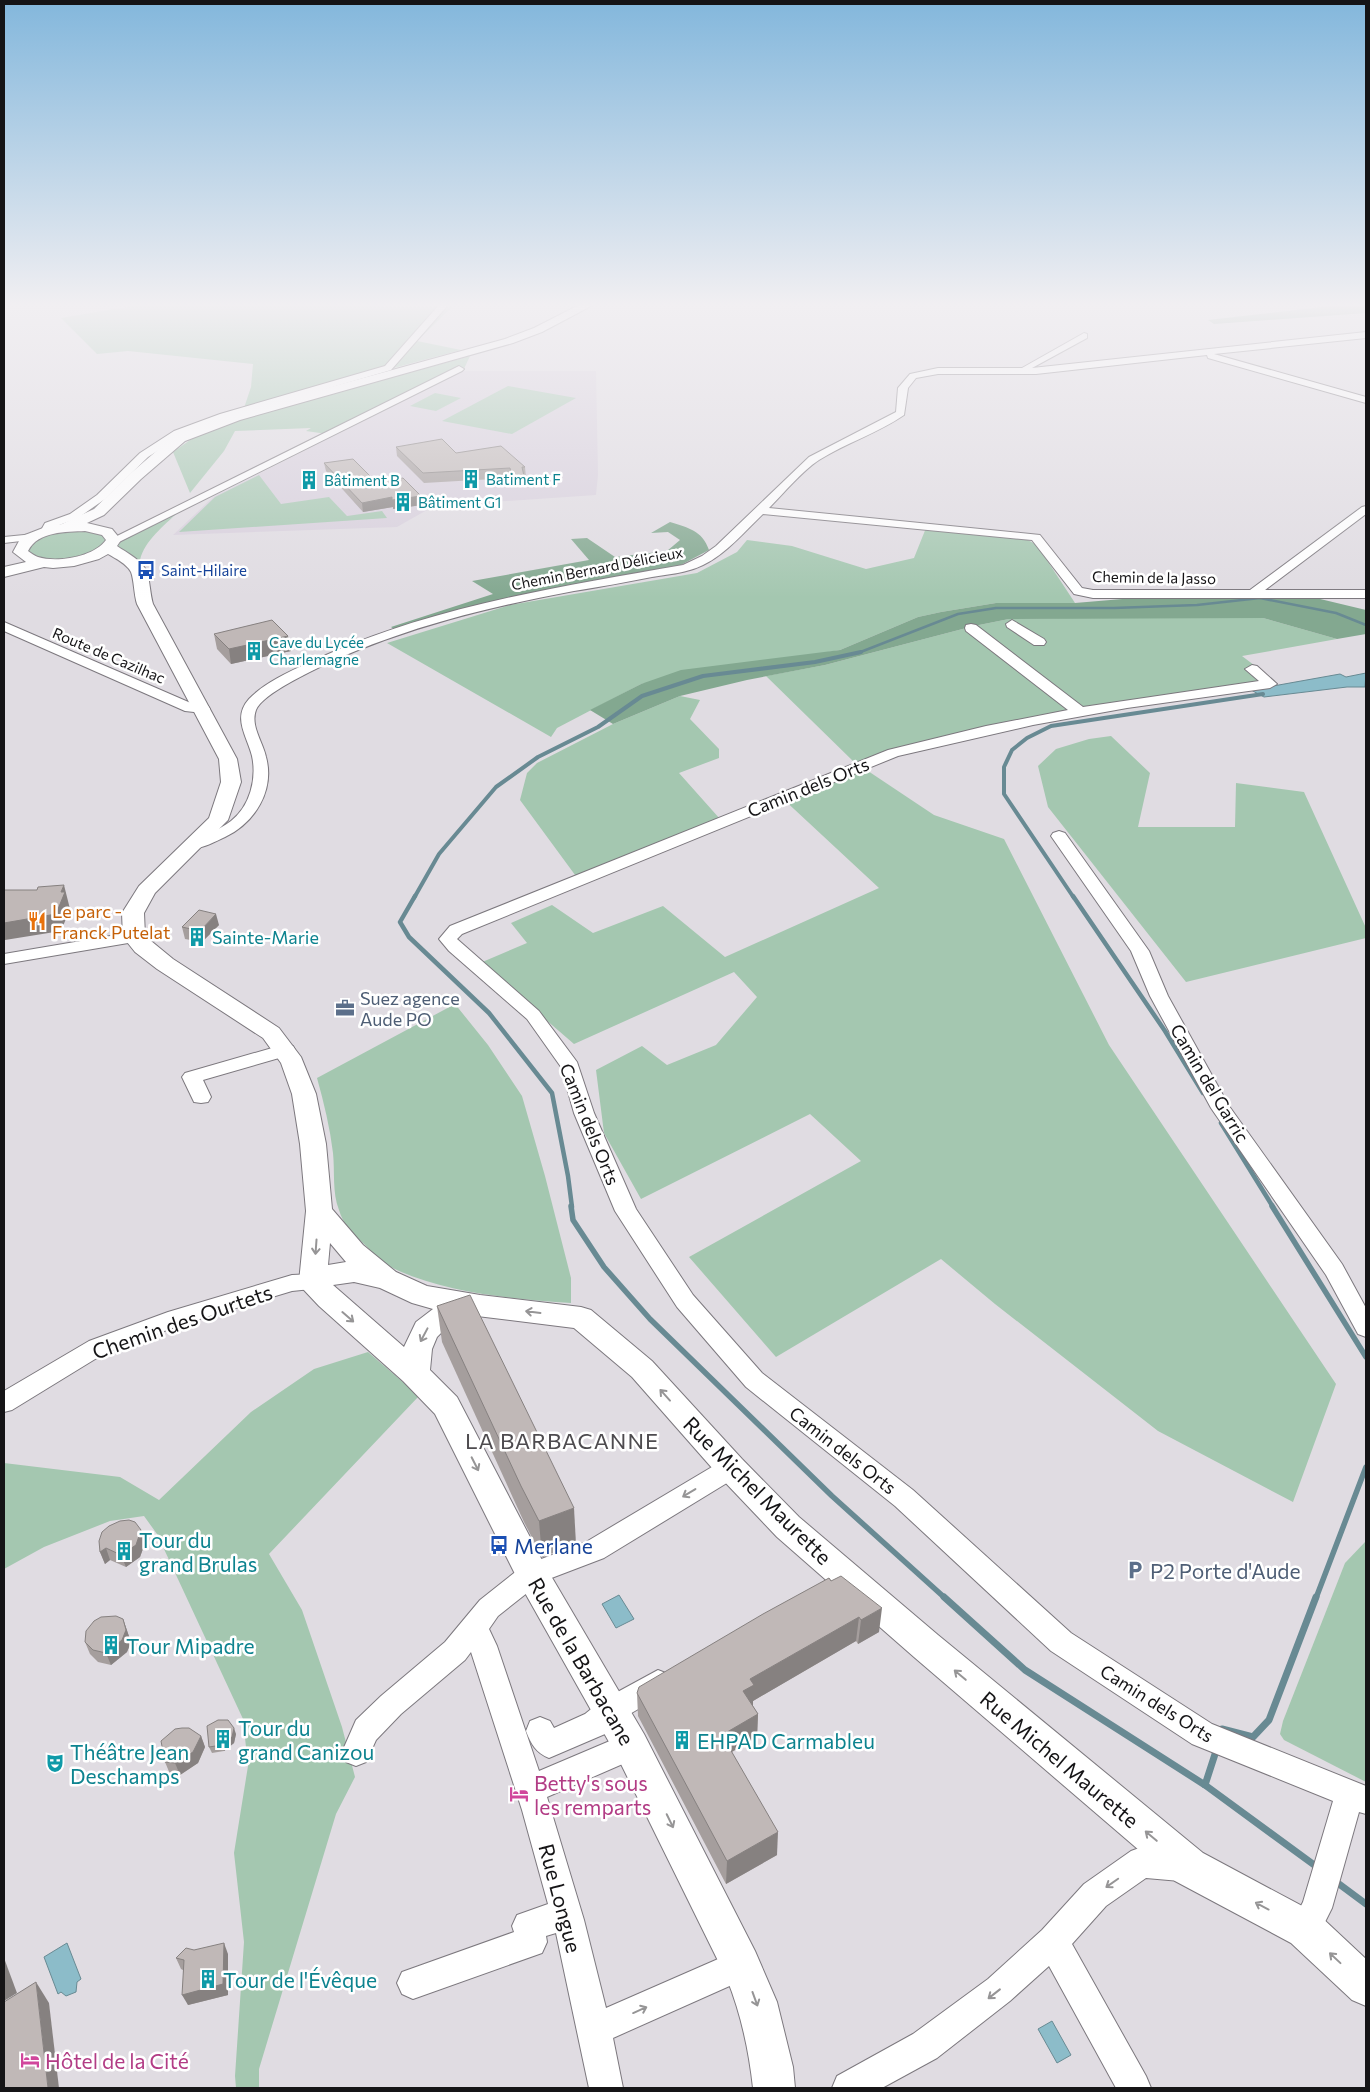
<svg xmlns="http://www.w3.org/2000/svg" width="1370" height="2092" viewBox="0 0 1370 2092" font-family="Commissioner,sans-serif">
  <rect width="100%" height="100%" fill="#e0dce2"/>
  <polygon fill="#d7cfdc" points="463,371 596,371 598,475 596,495 434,506 397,527 173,535 213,497"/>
  <g fill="#a4c7b0">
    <polygon points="138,305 452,307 417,341 461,350 244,408 251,387 253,364 128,351 97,354 61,318"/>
    <polygon points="470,356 463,371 334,435 306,431 311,428 235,431 224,451 190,493 173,452 200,433 239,419"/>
    <polygon points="508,386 576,398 512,434 442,421"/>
    <polygon points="435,393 461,398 436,411 410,406"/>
    <polygon points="259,475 281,504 329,497 347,516 382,511 387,518 179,532 215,497"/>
    <path d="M178,512C164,526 145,540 140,560H134L119,550L118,546L122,540Z"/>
    <polygon points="926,528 1026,539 1037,545 1075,603 996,603 941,612 918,617 840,650 641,684 557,728 551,737 387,643 510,605 697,573 737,552 747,540 792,546 866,569 914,558"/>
    <path d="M79,529L102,534L106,542C85,561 55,562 29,555L25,547L42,535Z"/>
    <polygon points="1066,618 1263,618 1337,639 1242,656 1275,681 1080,708 856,763 934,815 1004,839 1109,1045 1336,1384 1293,1502 1158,1431 995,1304 941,1259 776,1357 689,1257 861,1161 810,1114 641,1199 604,1133 596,1070 642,1046 667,1065 716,1045 757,997 734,972 574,1044 480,963 527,943 511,923 552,905 593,933 663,906 725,957 879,888 780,796 855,763 766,676 825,665 974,626 1009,619"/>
    <polygon points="680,696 700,700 690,719 719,749 719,758 679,773 720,819 578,879 520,800 527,773 537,763 613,724"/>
    <polygon points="1111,736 1150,773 1138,827 1235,827 1236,783 1304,792 1366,928 1366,938 1186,982 1048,807 1038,766 1056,749 1089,739"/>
    <path d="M455,1004L488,1045L522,1096L545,1176L571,1278V1303C515,1299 452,1294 399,1271C385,1265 374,1254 363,1243C352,1234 343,1224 339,1210C332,1192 335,1172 333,1153C330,1128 324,1103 317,1078Z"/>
    <polygon points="368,1352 419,1396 269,1554 302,1610 342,1727 355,1777 336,1814 259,2069 259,2088 236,2088 235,2076 244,1942 234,1853 248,1766 243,1719 157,1534 144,1516 110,1521 44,1547 4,1569 4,1463 120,1477 159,1500 251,1412 314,1369"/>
    <polygon points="1366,1541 1366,1782 1284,1740 1280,1734 1283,1721 1345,1563"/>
  </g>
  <g fill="#83a890">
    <polygon points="1339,305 1366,305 1366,313 1214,324 1208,320"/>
    <path d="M670,522C688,528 702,530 709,550L679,566L517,598L398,632L391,627L493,594L472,581L589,560L571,539L587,538L615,557L667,551L680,540L668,532L651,533Z"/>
    <polygon points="1266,592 1316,598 1366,610 1366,634 1337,639 1263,618 1009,619 974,626 825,665 747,680 680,696 613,724 590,710 641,684 681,670 840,650 918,617 941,612 996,603 1075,603 1193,593"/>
  </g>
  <g fill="#8cbcc9" stroke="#688a93">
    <polygon points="1366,673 1365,687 1347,687 1264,697 1251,690 1340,674 1346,677"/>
    <polygon points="619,1595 634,1619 616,1628 602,1604"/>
    <polygon points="67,1943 81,1979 77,1982 76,1992 66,1996 61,1992 58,1994 44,1957"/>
    <polygon points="1052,2021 1071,2055 1057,2063 1038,2029"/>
  </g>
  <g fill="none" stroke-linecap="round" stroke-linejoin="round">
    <polyline stroke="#688a93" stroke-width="2.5" points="858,653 958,614 996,608 1114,608 1197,605 1260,598 1336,613 1366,625"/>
    <g stroke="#688a93" stroke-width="4">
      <polyline points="414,898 439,854 496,787 538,757 598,727 642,696 703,676 815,662 861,652"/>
      <polyline points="1074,898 1004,794 1004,767 1012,750 1027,738 1051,726 1263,694"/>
    </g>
    <g stroke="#688a93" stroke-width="4.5">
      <polyline points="415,896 400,922 409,937 489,1013 552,1093 568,1176 572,1207"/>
      <polyline points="1073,896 1165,1031 1203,1093"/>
      <polyline points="1221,1123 1273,1207"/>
    </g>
    <g stroke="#688a93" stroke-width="5.5">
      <polyline points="571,1206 573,1220 604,1267 650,1319 832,1496 945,1598"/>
      <polyline points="1272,1206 1366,1357"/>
      <polyline points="1316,1598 1366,1467"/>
    </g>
    <g stroke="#688a93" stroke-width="7">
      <polyline points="944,1597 1025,1670 1205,1785 1317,1867"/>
      <polyline points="1222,1731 1222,1729 1253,1737 1269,1720 1316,1597"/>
      <polyline points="1205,1785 1217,1748"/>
      <polyline points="1335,1881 1366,1904"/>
    </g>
    <g stroke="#7c787e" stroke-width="2">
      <g id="minor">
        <polygon points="439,305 448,305 391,370 226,418 182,435 148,457 105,499 78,518 54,527 50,534 46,535 40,532 45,523 70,514 97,495 140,453 174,431 220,414 385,366"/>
        <path d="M1366,332V338L1214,354L1366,397V403L1208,358L1207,355L1036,374H938L916,378L908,388L904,415C878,433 846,443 819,460C802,471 784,493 769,508L1040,535L1082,588L1093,590H1250L1362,507L1366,506V514L1265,590H1366V598H1093L1074,594L1032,540L763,514C744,532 726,554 703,565C687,573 669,574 652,577C626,582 600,587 574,591C489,607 407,627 328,663C312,671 262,694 256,710C250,726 263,742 266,757C275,790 255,823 225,837C214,842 199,851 186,848L184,845L186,842C201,836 218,831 231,821C250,806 257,779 252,756C247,736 232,718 249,699C266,681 295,669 317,659C433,606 558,587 683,565L702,556L716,546L809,457L896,412L898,388L910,374L938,368H1022L1084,333L1087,334V338L1032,368Z"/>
        <polygon points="459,366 464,369 462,371 119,542 115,543 109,540"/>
        <polygon points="34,534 40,537 38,539 4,543 4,537"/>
        <polygon points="1012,620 1044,639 1046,642 1044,645 1034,645 1007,627 1006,624"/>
        <polygon points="4,622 193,704 208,706 210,709 203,713 185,711 4,631"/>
        <polygon points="971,624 976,625 1083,707 1259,681 1245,669 1252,665 1257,666 1277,684 1270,688 1127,708 1033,725 898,756 462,934 457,939 539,1011 577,1062 594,1113 636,1209 693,1295 762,1373 913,1490 1071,1633 1212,1724 1366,1786 1366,1814 1359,1812 1332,1908 1316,1940 1305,1945 1294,1940 1289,1929 1303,1902 1333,1801 1192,1744 1051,1651 895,1506 746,1387 677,1307 615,1211 574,1113 561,1067 527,1019 449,951 439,939 450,926 888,750 986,726 1068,710 966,631 965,628 966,625"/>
        <polygon points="1059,831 1065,833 1149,951 1168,996 1229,1106 1342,1264 1366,1308 1366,1337 1358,1334 1326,1275 1211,1108 1150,996 1131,951 1051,836 1053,833"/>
        <polygon points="134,932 140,933 143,937 140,941 4,964 4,954"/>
        <polygon points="286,1044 293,1046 295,1050 293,1054 203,1080 211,1097 208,1102 201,1103 194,1102 182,1077 185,1073"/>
        <polygon points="313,1274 321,1276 324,1282 321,1288 292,1291 183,1324 105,1353 12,1410 4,1412 4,1391 89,1341 168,1312 292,1275"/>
        <polygon points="731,1458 740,1461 743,1468 740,1475 604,1558 541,1582 498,1616 489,1629 497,1646 539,1771 631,1732 641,1736 645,1746 641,1756 547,1797 584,1920 606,2008 741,1949 752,1954 757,1965 752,1976 613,2038 623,2088 589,2088 556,1933 546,1936 547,1942 542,1953 413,1999 402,1994 397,1983 402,1972 514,1932 512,1926 517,1915 548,1904 522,1810 471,1652 465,1660 401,1714 376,1740 366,1762 356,1766 346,1762 342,1752 356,1720 381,1696 445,1642 480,1600 523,1566 586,1542 722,1461"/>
        <path d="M658,1670L668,1674L672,1683L668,1692L621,1719L605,1734L549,1758C536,1753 531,1744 526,1731L530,1721L540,1717L550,1721L554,1728L585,1714L601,1701Z"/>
        <polygon points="1142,1847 1180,1851 1191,1855 1195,1866 1191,1877 1180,1881 1146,1878 1106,1906 1072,1944 1146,2076 1151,2088 1116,2088 1049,1966 1010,2001 937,2058 882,2088 832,2088 837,2076 913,2034 988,1979 1042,1930 1084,1884 1131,1851"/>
      </g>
    </g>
    <g stroke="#7c787e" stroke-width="2">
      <path id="major" d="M579,305H593L542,332L513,343L240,420L185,441L141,479L104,515L87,523L112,529L121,540L117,546C127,553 142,560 147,572C150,582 150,594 153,604L237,759L241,782L228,820L155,893L144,913L145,936L173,959L279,1028L301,1057L316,1094L326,1144L332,1209L363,1245L396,1272L427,1286L480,1295L581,1307L591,1310L652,1361L742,1459L799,1517L938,1635L1203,1853L1319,1915L1366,1959V2006L1352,2000L1291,1943L1175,1881L914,1657L777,1537L720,1477L632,1377L574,1328L477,1316L461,1321L444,1330L437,1337L432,1349L430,1370L457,1397L544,1564L644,1734L755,1951L777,2002L793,2067L795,2088H753C749,2051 741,2014 727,1979L618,1758L520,1584L435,1414L403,1381L319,1306L303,1289L299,1282L306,1211L300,1144L292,1094L281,1063L263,1038L157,969L135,952L123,937L122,913L139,886L209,818L221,782L219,759L137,604C134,595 134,579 131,572C127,564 115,558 108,554L99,559L74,566L53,568L44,567L4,577V567L26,562L13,552L19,541L25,535L43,528L62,524L94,509L131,473L175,435L232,414L505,339L534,328ZM85,531L102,535L106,540C94,557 57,563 38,557C35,556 31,553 28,551C38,531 66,532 85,531ZM330,1243L346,1262L328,1265ZM354,1282L380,1288L412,1303L433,1309L416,1322L404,1347L333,1285Z"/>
    </g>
    <use href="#minor" fill="#fff" fill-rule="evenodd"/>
    <use href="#major" fill="#fff" fill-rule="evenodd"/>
  </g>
  <g fill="#a59e9d">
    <polygon points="396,447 456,453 525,467 526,477 524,477 525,485 513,486 511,478 424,483 397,456"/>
    <polygon points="324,463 376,482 421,496 422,505 393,509 393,507 363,512 326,471"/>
    <polygon points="214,634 288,636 291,651 231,664 217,649"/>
    <polygon points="219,925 202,942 185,939 182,927"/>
    <polygon points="437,1306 576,1544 542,1557 524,1522 442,1342"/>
    <polygon points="99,1541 145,1543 140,1557 126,1567 110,1560 105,1564 100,1552"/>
    <polygon points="829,1578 879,1632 858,1644 856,1641 753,1701 753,1706 758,1714 757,1737 732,1752 777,1855 726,1884 638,1716 637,1693"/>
    <polygon points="123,1619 131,1642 127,1652 111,1665 98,1662 90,1654 85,1642"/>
    <polygon points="236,1734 234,1743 224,1751 212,1753 209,1747"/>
    <polygon points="201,1736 205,1747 198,1763 180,1775 170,1774 165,1762"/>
    <polygon points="194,1950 228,1954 228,1995 188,2005 183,1970 181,1969 176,1958"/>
  </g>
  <g fill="#868180">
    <polygon points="421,496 422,505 393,509 393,507 363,512 362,503 392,497"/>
    <polygon points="288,636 291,651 231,664 229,649"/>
    <polygon points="64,885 70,909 61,931 5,940 4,938 4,923 61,892"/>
    <polygon points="216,914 219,925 202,942 200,931"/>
    <polygon points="574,1508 576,1544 542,1557 539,1521"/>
    <polygon points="141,1530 145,1543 140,1557 126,1567 121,1555"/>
    <polygon points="106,1548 110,1560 105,1564 100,1552"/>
    <polygon points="882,1608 879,1632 858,1644 861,1620"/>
    <polygon points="859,1617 856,1641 753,1701 753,1709 743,1691 750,1679"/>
    <polygon points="123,1619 131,1642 127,1652 111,1665 106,1653"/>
    <polygon points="758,1714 757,1737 721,1758 722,1735"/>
    <polygon points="234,1728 236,1734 234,1743 224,1751 222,1745"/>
    <polygon points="201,1736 205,1747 198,1763 180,1775 175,1763"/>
    <polygon points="778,1832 777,1855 726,1884 727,1861"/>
    <polygon points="224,1943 228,1954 228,1995 188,2005 182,1995"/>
    <polygon points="4,1958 17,1993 4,2001"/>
    <polygon points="36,1982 49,2003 59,2088 48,2088"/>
  </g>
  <g fill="#c0b8b7" stroke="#868180">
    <polygon points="442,439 456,453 501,446 525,467 522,467 524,476 512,477 510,468 423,473 396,447"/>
    <polygon points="353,459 376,482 403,478 421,496 392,500 392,497 362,503 324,463"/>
    <polygon points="272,620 288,636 229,649 214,634"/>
    <polygon points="64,885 61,892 65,892 56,914 4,923 4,890 37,890 38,887"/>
    <polygon points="199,910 216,914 200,931 182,927"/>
    <polygon points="470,1295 574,1508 539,1521 521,1486 437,1306"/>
    <polygon points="129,1520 135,1522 141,1530 136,1545 121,1555 106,1548 100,1552 99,1541 102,1532 109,1526 120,1521"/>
    <polygon points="841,1576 882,1608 861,1620 859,1617 750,1679 754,1685 743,1691 758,1714 722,1735 778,1832 727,1861 637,1693 639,1687 763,1614 829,1578 831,1581"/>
    <polygon points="116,1616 123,1619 126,1630 122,1640 106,1653 93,1650 85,1642 86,1631 94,1621 101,1617"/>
    <polygon points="218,1720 228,1720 234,1728 232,1737 222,1745 209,1747 207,1726"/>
    <polygon points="182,1728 189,1728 201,1736 193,1752 175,1763 165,1762 161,1741 175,1729"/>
    <polygon points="224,1943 223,1984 182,1995 184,1960 176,1958 186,1948 194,1950"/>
    <polygon points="36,1982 48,2088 4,2088 4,2002"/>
  </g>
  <defs><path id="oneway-shaft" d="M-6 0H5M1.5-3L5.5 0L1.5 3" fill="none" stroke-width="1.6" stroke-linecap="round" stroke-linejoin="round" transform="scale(1.25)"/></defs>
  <g stroke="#969596">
    <use href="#oneway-shaft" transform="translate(316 1247) rotate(94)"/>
    <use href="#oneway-shaft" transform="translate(533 1312) rotate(-173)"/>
    <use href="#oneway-shaft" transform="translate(348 1317) rotate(41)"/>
    <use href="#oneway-shaft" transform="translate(424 1335) rotate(118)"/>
    <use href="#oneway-shaft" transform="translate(665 1395) rotate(-132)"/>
    <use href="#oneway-shaft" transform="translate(475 1464) rotate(63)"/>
    <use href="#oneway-shaft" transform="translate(689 1493) rotate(149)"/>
    <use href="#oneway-shaft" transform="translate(960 1675) rotate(-140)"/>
    <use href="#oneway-shaft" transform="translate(670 1821) rotate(64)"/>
    <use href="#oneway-shaft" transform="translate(1151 1836) rotate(-140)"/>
    <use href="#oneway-shaft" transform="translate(1112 1883) rotate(145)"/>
    <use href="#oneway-shaft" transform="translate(1262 1906) rotate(-152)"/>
    <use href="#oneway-shaft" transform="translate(1335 1958) rotate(-137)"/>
    <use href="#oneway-shaft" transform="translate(994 1994) rotate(142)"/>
    <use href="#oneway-shaft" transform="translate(755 1999) rotate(70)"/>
    <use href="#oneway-shaft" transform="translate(640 2010) rotate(-24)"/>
  </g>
  <linearGradient id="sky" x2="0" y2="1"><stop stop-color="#83b7dc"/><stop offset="0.51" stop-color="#f1eff2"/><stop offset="1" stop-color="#f1eff2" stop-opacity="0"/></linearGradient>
  <rect width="1370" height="598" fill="url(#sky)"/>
  <defs>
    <g id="building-bare" transform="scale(1.5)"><path d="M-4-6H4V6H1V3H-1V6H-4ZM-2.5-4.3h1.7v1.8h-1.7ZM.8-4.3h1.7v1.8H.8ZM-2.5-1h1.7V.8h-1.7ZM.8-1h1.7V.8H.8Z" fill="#0f9aa8" stroke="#fff" stroke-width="2.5" paint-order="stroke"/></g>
    <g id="bus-bare" transform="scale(1.5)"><path d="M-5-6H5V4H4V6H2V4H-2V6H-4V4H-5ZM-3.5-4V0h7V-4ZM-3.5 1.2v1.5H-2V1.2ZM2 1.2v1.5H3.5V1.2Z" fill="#1a4fb4" stroke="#fff" stroke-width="2.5" paint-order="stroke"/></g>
    <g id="restaurant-bare" transform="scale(1.5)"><path d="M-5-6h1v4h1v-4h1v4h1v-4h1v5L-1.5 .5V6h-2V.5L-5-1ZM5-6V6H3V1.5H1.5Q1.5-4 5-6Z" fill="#e8710a" stroke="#fff" stroke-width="2.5" paint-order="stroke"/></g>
    <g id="office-bare" transform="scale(1.5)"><path d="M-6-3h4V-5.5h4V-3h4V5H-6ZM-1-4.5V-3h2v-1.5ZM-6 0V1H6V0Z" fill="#5c6f8a" stroke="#fff" stroke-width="2.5" paint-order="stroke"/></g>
    <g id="parking-bare" transform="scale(1.5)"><path d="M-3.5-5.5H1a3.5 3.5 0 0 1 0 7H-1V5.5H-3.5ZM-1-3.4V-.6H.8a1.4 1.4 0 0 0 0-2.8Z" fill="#5c6f8a" stroke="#fff" stroke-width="2.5" paint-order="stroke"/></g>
    <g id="theatre-bare" transform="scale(1.5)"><path d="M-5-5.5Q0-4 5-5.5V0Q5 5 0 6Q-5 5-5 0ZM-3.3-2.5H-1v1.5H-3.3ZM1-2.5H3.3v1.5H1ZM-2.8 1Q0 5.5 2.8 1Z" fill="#0f9aa8" stroke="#fff" stroke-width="2.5" paint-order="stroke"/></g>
    <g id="hotel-bare" transform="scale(1.5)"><path d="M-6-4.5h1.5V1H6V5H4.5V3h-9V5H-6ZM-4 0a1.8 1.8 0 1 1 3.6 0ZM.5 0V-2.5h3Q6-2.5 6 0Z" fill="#d1479c" stroke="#fff" stroke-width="2.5" paint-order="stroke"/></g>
  </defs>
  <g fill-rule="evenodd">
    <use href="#building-bare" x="471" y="479"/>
    <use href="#building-bare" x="309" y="480"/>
    <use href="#building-bare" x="403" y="502"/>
    <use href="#bus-bare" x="146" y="570"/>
    <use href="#building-bare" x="254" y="651"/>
    <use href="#restaurant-bare" x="37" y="921"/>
    <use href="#building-bare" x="197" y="937"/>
    <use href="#office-bare" x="345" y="1008"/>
    <use href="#bus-bare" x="499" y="1545"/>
    <use href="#building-bare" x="124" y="1551"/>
    <use href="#parking-bare" x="1135" y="1570"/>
    <use href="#building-bare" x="111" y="1645"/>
    <use href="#building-bare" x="223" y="1739"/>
    <use href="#building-bare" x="682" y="1740"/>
    <use href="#theatre-bare" x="55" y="1763"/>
    <use href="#hotel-bare" x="519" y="1794"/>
    <use href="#building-bare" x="208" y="1979"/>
    <use href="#hotel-bare" x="30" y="2060"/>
  </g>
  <g text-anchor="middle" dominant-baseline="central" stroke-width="5" stroke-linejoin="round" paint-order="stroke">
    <g font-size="15" fill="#0d838f" stroke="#fff" text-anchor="start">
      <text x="486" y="479">Batiment F</text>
      <text x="324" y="480">Bâtiment B</text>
      <text x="418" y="502">Bâtiment G1</text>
      <text x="269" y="642">Cave du Lycée<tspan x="269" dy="17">Charlemagne</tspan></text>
    </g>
    <g font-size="15" fill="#151416" stroke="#fff">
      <text transform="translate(597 568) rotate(-11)">Chemin Bernard Délicieux</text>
      <text transform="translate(1154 577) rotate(1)">Chemin de la Jasso</text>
      <text transform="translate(109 655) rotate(23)">Route de Cazilhac</text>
    </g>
    <g font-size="15" fill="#164399" stroke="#fff" text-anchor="start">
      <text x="161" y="570">Saint-Hilaire</text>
    </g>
    <g font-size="18" fill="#151416" stroke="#fff">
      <text transform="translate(808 787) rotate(-22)">Camin dels Orts</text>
      <text transform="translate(1210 1083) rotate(59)">Camin del Garric</text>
      <text transform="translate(590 1124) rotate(68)">Camin dels Orts</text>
      <text transform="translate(843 1450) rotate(38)">Camin dels Orts</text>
      <text transform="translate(1157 1703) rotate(32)">Camin dels Orts</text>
    </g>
    <g font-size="18" fill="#c56008" stroke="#fff" text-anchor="start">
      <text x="52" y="911">Le parc -<tspan x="52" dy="21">Franck Putelat</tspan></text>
    </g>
    <g font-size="18" fill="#0d838f" stroke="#fff" text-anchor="start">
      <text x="212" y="937">Sainte-Marie</text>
    </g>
    <g font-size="18" fill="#4e5e75" stroke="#fff" text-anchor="start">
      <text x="360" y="998">Suez agence<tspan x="360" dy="21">Aude PO</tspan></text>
    </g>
    <g font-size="21" fill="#151416" stroke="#fff">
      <text transform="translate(182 1321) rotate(-19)">Chemin des Ourtets</text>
      <text transform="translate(758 1490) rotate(45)">Rue Michel Maurette</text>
      <text transform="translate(582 1661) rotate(60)">Rue de la Barbacane</text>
      <text transform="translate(1060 1759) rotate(40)">Rue Michel Maurette</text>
      <text transform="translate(561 1898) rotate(75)">Rue Longue</text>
    </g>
    <g font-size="21" fill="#0d838f" stroke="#fff" text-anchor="start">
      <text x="139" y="1539">Tour du<tspan x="139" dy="24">grand Brulas</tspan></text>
      <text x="126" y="1645">Tour Mipadre</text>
      <text x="238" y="1727">Tour du<tspan x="238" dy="24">grand Canizou</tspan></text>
      <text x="697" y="1740">EHPAD Carmableu</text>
      <text x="70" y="1751">Théâtre Jean<tspan x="70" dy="24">Deschamps</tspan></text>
      <text x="223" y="1979">Tour de l'Évêque</text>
    </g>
    <g font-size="21" fill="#164399" stroke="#fff" text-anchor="start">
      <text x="514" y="1545">Merlane</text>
    </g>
    <g font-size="21" fill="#4e5e75" stroke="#fff" text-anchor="start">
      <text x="1150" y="1570">P2 Porte d'Aude</text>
    </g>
    <g font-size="21" fill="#b23c85" stroke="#fff" text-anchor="start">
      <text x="534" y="1782">Betty's sous<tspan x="534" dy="24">les remparts</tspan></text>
      <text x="45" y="2060">Hôtel de la Cité</text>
    </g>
    <g font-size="22" letter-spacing="1" fill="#4e4b4f" stroke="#fff">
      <text x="562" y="1440">LA BARBACANNE</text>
    </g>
  </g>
  <rect width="1370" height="2092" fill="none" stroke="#151416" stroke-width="10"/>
</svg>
